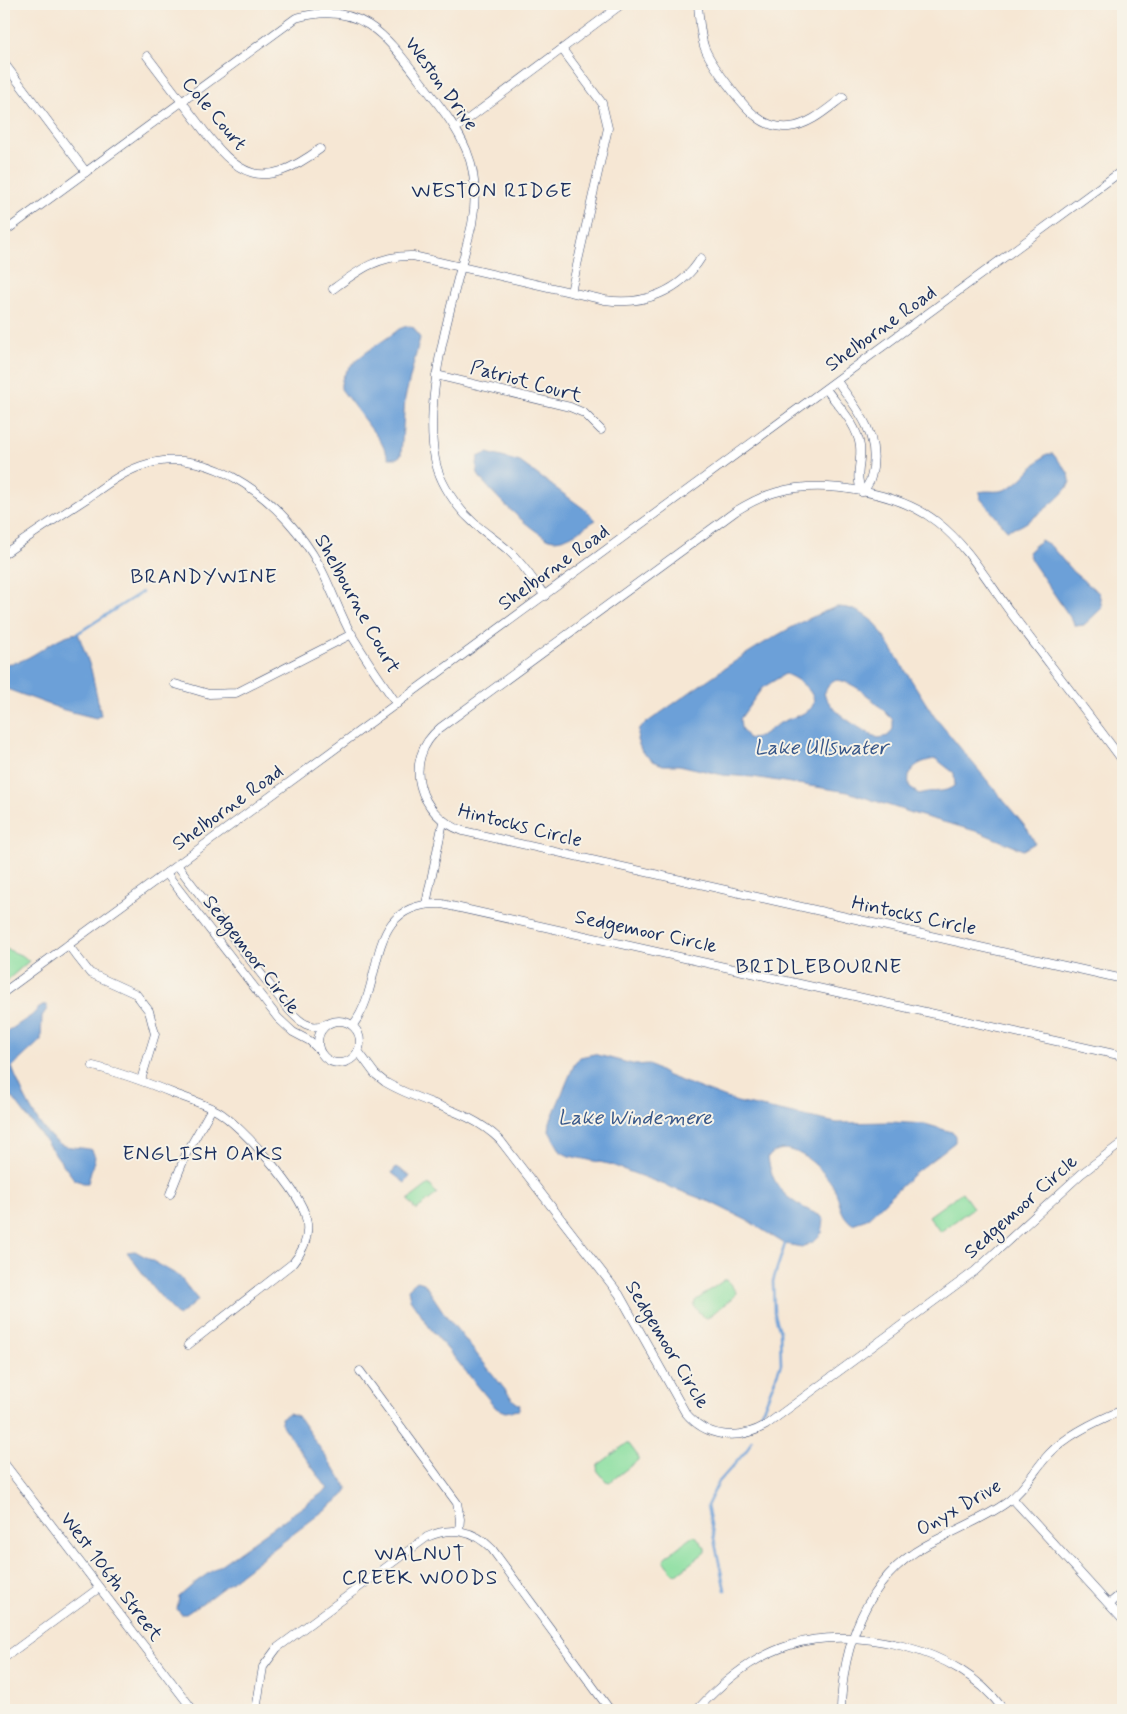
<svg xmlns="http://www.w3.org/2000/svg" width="1127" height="1714" viewBox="0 0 1127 1714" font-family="Mynerve,sans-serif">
  <rect width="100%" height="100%" fill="#f7f3e8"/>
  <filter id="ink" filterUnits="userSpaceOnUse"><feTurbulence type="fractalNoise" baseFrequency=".02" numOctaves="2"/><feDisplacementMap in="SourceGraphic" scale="10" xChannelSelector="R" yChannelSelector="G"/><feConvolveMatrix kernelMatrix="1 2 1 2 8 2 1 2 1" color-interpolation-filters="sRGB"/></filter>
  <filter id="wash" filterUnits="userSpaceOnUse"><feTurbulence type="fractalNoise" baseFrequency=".0096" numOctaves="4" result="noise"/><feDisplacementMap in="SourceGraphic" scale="20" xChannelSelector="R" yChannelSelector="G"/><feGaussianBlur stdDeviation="1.12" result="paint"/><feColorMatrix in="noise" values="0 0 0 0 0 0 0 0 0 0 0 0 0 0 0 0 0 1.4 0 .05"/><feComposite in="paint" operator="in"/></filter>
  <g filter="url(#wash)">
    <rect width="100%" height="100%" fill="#f6e7d4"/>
    <g fill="#8cdfa1" stroke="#548780">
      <polygon points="4,948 23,956 29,961 4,983"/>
      <polygon points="429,1184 437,1194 416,1210 408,1200"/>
      <polygon points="962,1192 973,1208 940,1232 929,1216"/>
      <polygon points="724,1280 727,1280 736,1292 735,1296 707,1318 703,1317 694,1306 695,1301"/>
      <polygon points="626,1444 629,1444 638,1456 638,1460 610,1482 606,1481 597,1470 598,1465"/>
      <polygon points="693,1536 696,1536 705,1548 705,1552 677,1574 673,1573 664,1562 665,1557"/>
    </g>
    <g fill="#6ca0d8" stroke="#44689b" fill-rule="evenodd">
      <path d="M407,326L414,328L420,338L405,398L401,455L397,458H389L381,442L341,389C338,364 382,344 399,329Z"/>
      <path d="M487,453L520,462L587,511L596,520C584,527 569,540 554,540C539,540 488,490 479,476C476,469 477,464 478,457Z"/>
      <path d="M1047,454H1053C1058,461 1070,471 1070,480C1071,491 1032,520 1022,525C1018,528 1011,528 1007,530L980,498L979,492C987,490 993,492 1000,491C1019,488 1032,464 1047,454Z"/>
      <polygon points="1041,540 1050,545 1073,572 1099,593 1102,608 1084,625 1076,626 1031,560 1028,552"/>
      <path d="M836,607C853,607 863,613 876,624L934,716L1028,830L1035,843L1023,850L979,832L915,814L848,792L753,777L723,775L679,765H663L653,761L642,752L637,740L639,728C700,686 766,634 836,607ZM785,674C796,677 825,697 809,710C801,716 789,718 780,723C768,730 762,738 749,739L741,728L740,719L762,688ZM834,680C856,680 878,705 893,720V729L888,736L878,738C860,729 832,713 824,694L829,684ZM936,759L954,773L955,785C944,795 932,789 919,794L910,788C904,769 919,761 936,759Z"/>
      <path d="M78,633L91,669L101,715L96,718L64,710L4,688V664C33,664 50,636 78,633Z"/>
      <path d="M42,1005H47V1009L42,1016L41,1040L12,1067C20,1089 40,1135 62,1145C70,1148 83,1147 92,1150L95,1157L88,1183H83L74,1179L4,1086V1034L31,1016Z"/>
      <path d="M594,1054L636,1065L648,1064L668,1076L737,1102L837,1123L891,1122L925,1124L952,1132L955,1136V1142L914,1174L867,1219L852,1224C838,1213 841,1201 833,1186C823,1168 786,1133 768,1158C773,1192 792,1203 821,1216L824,1220L822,1233L813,1242L802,1247L785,1244L750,1222L710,1202L609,1164L569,1156L561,1152L549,1131L550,1122L574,1065L580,1057Z"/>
      <polygon points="396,1167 410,1176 405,1183 392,1173"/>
      <polygon points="135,1251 179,1276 198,1300 178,1316 155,1290 127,1252"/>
      <polygon points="417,1281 424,1283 444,1313 514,1401 520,1405 519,1410 505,1412 496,1408 430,1328 410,1299 408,1289"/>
      <polygon points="289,1413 298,1416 348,1489 343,1496 208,1599 186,1614 181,1614 177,1609 179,1597 196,1582 328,1489 283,1427 281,1418"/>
    </g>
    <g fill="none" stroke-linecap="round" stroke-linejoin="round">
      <g stroke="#6ca0d8" stroke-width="2.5">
        <polyline points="78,633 142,592"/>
        <polyline points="760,1417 781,1364 780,1331 774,1312 773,1281 785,1244"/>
        <polyline points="725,1590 707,1506 718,1483 746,1451 752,1440"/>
      </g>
    </g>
  </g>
  <g filter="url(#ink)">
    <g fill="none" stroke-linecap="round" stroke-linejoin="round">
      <g stroke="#3c4b70" stroke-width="9">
        <g id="minor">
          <path d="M698,4C699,18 700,33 704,46C709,62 743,107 757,117C765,124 778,128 789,127C810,125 827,109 843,97"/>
          <polyline points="562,49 602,103 608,128 571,292"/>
          <path d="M147,56C164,78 181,101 198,123C239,178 261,192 320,149"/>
          <polyline points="4,63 86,172"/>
          <polyline points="456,128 622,4"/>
          <path d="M4,232L296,18C359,0 385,34 419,79C457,129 484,157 472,224C456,291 422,392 435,459C438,476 448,493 458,506C472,525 492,536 509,551C523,564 534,581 545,596"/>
          <path d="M333,289C359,270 379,255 413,256L605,300C643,306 681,291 701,258"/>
          <polyline points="436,375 570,407 584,413 601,430"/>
          <path d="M837,381C857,409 878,432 873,468C871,479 870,484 862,492"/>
          <path d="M826,389C839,407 857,424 860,446C862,464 854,476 862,492"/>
          <path d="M4,554C31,535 58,517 86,499C103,487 121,473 141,466C212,441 287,506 319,565C331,587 339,612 351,634C365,658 381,681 397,704"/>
          <polyline points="175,684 209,694 236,693 352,634"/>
          <path d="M1123,761C1086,711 1048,662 1011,613C988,582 967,545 937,522C899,492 823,479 777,492C762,496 749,503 736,511L440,728C401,760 419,816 463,831L1123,979"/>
          <path d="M177,865L289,1010C300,1022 310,1031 326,1024"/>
          <polyline points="166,873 278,1018 293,1032 310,1041 318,1049"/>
          <polyline points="426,904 443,822"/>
          <polyline points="68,945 90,973 136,994 149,1011 155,1034 141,1080"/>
          <polyline points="4,992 1123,170"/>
          <circle cx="339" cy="1042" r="21"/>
          <path d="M353,1025C387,982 362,901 442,904L1123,1056"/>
          <path d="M358,1051L375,1074L385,1082C423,1105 468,1108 500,1140L619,1294L685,1412C706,1438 738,1441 766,1425L975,1271L1081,1174L1123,1142"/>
          <path d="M93,1066C122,1073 148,1083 175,1094C189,1099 204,1104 217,1111C241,1125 301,1192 306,1218C310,1235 304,1250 293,1263L188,1345"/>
          <polyline points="170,1194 186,1154 212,1108"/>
          <polyline points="360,1371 457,1503 460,1519 459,1531"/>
          <polyline points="4,1463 193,1710"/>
          <polyline points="1012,1498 1123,1620"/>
          <polyline points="1110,1603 1123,1592"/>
          <polyline points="4,1658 99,1588"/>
          <path d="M256,1710L263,1667L277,1648L427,1537C451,1526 474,1530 492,1549L610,1710"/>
          <path d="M697,1710C757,1643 817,1625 903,1646C945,1657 978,1676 1004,1710"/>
          <path d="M841,1710C842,1646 867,1578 925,1546C952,1531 982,1520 1006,1503C1024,1491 1034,1470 1049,1454C1068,1434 1098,1420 1123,1410"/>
        </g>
      </g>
      <use href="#minor" stroke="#fff" stroke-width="8"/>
    </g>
  </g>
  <g text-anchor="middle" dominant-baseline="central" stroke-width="4" stroke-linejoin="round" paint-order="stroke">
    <g font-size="20" fill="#1b2f5e" stroke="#f7f3e8">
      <text transform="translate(441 84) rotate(54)">Weston Drive</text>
      <text transform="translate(214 114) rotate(50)">Cole Court</text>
      <text transform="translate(881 329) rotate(-36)">Shelborne Road</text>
      <text transform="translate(526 382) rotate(15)">Patriot Court</text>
      <text transform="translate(554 568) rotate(-36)">Shelborne Road</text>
      <text transform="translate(357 604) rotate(61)">Shelbourne Court</text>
      <text transform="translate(228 808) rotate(-36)">Shelborne Road</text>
      <text transform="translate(520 826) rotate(14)">Hintocks Circle</text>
      <text transform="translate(914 916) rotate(12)">Hintocks Circle</text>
      <text transform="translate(646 932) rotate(12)">Sedgemoor Circle</text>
      <text transform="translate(251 955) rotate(52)">Sedgemoor Circle</text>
      <text transform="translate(1021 1207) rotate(-42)">Sedgemoor Circle</text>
      <text transform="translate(667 1345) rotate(59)">Sedgemoor Circle</text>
      <text transform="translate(959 1508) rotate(-30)">Onyx Drive</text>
      <text transform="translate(111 1577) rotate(53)">West 106th Street</text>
    </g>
    <g font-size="21" letter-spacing="1" fill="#1b2f5e" stroke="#f7f3e8">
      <text x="492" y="191">WESTON RIDGE</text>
      <text x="204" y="577">BRANDYWINE</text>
      <text x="819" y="967">BRIDLEBOURNE</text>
      <text x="203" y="1154">ENGLISH OAKS</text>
      <text x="420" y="1554">WALNUT<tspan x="420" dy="24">CREEK WOODS</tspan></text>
    </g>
    <g font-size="21" font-style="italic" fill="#375789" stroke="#f7f3e8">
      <text x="821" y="748">Lake Ullswater</text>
      <text x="635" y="1118">Lake Windemere</text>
    </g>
  </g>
  <rect width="1127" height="1714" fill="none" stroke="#f7f3e8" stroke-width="20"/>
</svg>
